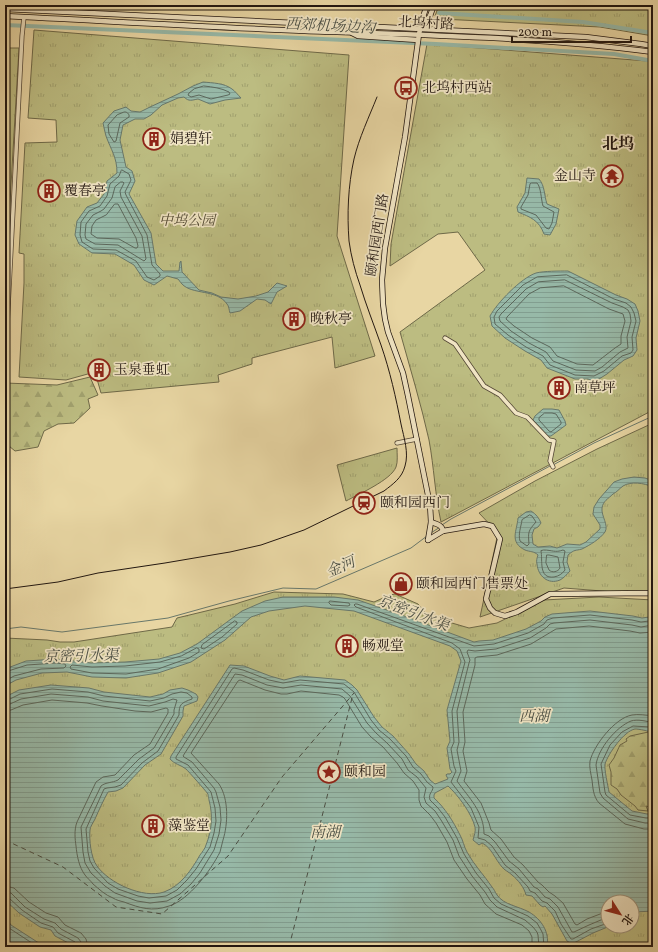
<svg xmlns="http://www.w3.org/2000/svg" width="658" height="952" viewBox="0 0 658 952" font-family="Vollkorn,'Noto Serif SC',serif">
  <defs>
    <pattern id="grass-tufts" width="24" height="20" patternUnits="userSpaceOnUse"><rect width="24" height="20" fill="#bcbc81"/><path d="M3 7l-1-3M5 7V3M7 7l1-3M15 17l-1-3M17 17v-4M19 17l1-3" fill="none" stroke="#a1a16e"/></pattern>
    <pattern id="forest-firs" width="22" height="20" patternUnits="userSpaceOnUse"><rect width="22" height="20" fill="#bcbc81"/><path d="M5 1l3.5 6h-7zM16 11l3.5 6h-7z" fill="#a1a16e"/></pattern>
    <pattern id="water-rules" width="6" height="5" patternUnits="userSpaceOnUse"><rect width="6" height="5" fill="#97b9a8"/><path d="M0 2.5h6" fill="none" stroke="#829e90"/></pattern>
  </defs>
  <rect width="100%" height="100%" fill="#e8d6a3"/>
  <filter id="stains"><feTurbulence type="fractalNoise" baseFrequency=".005" numOctaves="4"/><feColorMatrix values="0 0 0 0 .2 0 0 0 0 .09 0 0 0 0 .02 0 0 0 .5 -.17"/></filter>
  <radialGradient id="worn" r=".72"><stop offset=".6" stop-color="#630" stop-opacity="0"/><stop offset="1" stop-color="#630" stop-opacity=".3"/></radialGradient>
  <g fill="url(#grass-tufts)" stroke="#6e6948" fill-rule="evenodd">
    <polygon points="439,5 653,5 653,36 600,27 441,19 435,16"/>
    <polygon points="34,30 349,55 337,236 375,356 335,368 332,337 252,358 252,364 218,375 219,382 208,383 101,393 95,372 66,380 19,377 24,283 24,254 19,253 25,143 57,142 56,120 28,118"/>
    <path d="M427,44L647,61L653,63V410L441,522C435,495 434,467 429,440C421,404 410,368 400,332L485,270L458,232L438,234L390,266L391,244Z"/>
    <polygon points="5,48 19,48 7,254 5,254"/>
    <polygon points="653,423 653,595 564,588 480,617 498,533 479,513 535,481 597,449"/>
    <path d="M397,448C397,454 398,462 396,467C391,480 359,494 346,501L337,465Z"/>
    <path d="M274,592L343,594L374,602L390,595L395,594L418,604L428,616L469,628L497,623L544,600L599,597L653,600V947H5V638L47,640L60,642H74L172,627L177,618L235,604ZM608,902H632V926H608Z"/>
  </g>
  <g fill="url(#forest-firs)" stroke="#6e6948">
    <polygon points="90,377 98,395 88,399 90,408 74,423 58,424 44,431 38,447 15,451 9,446 5,445 5,383 57,385"/>
    <polygon points="653,731 653,808 646,806 648,811 638,810 635,806 621,795 617,789 611,785 611,772 609,765 614,758 620,745 627,741 626,739 630,736"/>
  </g>
  <g fill="url(#water-rules)" stroke="#68786b">
    <path d="M203,82C213,83 224,83 232,89C235,91 238,95 241,98L225,100L210,104L198,99C192,100 189,102 184,97L178,98L162,105L151,115L144,119H135L123,125L120,140L126,167L132,171L135,181L129,194L151,233L156,264L163,271H179L180,262L181,261L182,272L199,290L212,293L221,297L238,299L256,296L268,292L277,283L287,286L277,292L271,304L265,300L257,299L240,311L230,313C229,310 229,306 227,304C217,289 192,295 182,284C180,282 179,280 178,279L167,276L154,285L144,280L134,265L115,254L92,253L79,244L75,235L77,221L87,207L97,203L104,194L107,181L117,173C117,157 111,150 106,136C105,132 104,128 103,123L114,111L126,107L131,111L140,112L150,107L178,94L193,86Z"/>
    <path d="M527,178L539,179C545,186 544,195 547,204L559,209L556,224L550,235L544,234C539,220 530,217 518,212L517,207L525,193Z"/>
    <path d="M568,271L616,295L627,299L635,304L638,311L640,321L636,338L637,350L633,356L624,360L607,374L599,379L593,381L588,379H575L547,368L541,360L525,351L505,338L492,326L490,316C497,303 521,278 536,273C544,271 559,271 568,271Z"/>
    <polygon points="543,409 552,409 559,410 565,421 566,425 551,436 548,436 533,420 535,416"/>
    <path d="M634,477L645,478L653,481V487C644,483 631,481 623,486C619,489 617,492 613,494C608,499 603,501 602,508C601,516 609,525 605,532C600,539 590,545 582,549C575,551 575,549 568,555L567,562L570,571C567,574 564,578 560,580C548,585 538,576 537,564C536,561 537,558 538,555C534,551 530,552 525,550C509,542 517,531 518,518L526,512L531,511C536,514 539,518 541,523L538,527L534,529L532,535L533,544L538,547L550,546L557,548L567,544L580,545L586,542L600,529V525L593,514L594,507L599,499L614,482L622,479Z"/>
    <path d="M283,597H334L358,600L407,617L474,642L479,641L493,640L526,629L541,621L545,617L552,614L590,611L633,616L642,618L649,617L653,615V733C649,731 639,729 635,729C624,731 608,754 605,764C604,769 608,786 609,792L632,811L647,814H653V911L635,912L632,914V902H608V926H610L593,933L572,944L567,941L552,914L545,906L543,907L540,905L532,896L526,895C524,887 518,880 512,875C509,872 504,870 502,867C495,859 491,847 482,843L479,845L473,840C474,836 476,831 475,827C472,814 458,795 448,786L435,793L434,795V798C445,808 453,821 460,835C463,840 464,847 467,852C474,865 484,875 492,887C494,889 495,892 497,895C504,905 518,906 529,912C541,919 550,932 547,947H76L55,936L51,930L40,927L19,913L5,900V697L19,690L51,685L89,688L104,692L150,697L163,694L170,690L182,688L188,690L196,694L198,697L197,701L184,706L183,711V716L161,754L145,765L123,788L116,791L108,792C103,801 99,810 95,819C93,823 90,827 90,830C89,840 91,858 97,866C109,883 143,899 164,892C181,886 192,869 200,855C202,852 205,849 206,845C212,830 213,815 209,800C209,800 208,795 208,794C205,790 189,772 186,769C181,765 174,764 170,759L171,756L230,665L244,666L270,676L284,680L300,676L345,680L352,685L357,690L374,717L382,727L393,736L409,754L416,764L424,771L430,780L435,784L443,781L448,779L446,775L447,774H450L452,772L450,769L447,748L450,741L447,710L461,661L457,651L450,646L354,611L305,606L269,611L251,617L225,640L191,662L158,673L126,678L92,677L67,672L42,673L16,680L5,686V669L26,661L56,659L91,663L125,662L159,659L180,653L197,644L242,611L265,601Z"/>
    <polygon points="5,917 11,925 45,947 5,947"/>
  </g>
  <g fill="none" stroke-linecap="round" stroke-linejoin="round">
    <g stroke="#5c685c" stroke-width="1">
      <path d="M204,86C213,87 221,88 229,92L230,94L228,95L211,99L199,95L191,97L188,95L189,93L194,89Z"/>
      <path d="M124,112C126,111 130,114 129,117L120,123L116,141L114,142L109,134L108,125L117,115Z"/>
      <polygon points="122,170 129,174 131,180 125,192 126,195 147,235 152,265 160,274 160,276 154,280 147,277 136,261 116,250 93,249 82,242 80,235 81,222 89,211 100,206 107,196 110,184 119,176 121,171"/>
      <polygon points="121,182 123,182 124,183 120,191 121,197 142,236 146,259 144,261 118,245 95,244 86,239 85,235 86,224 93,215 101,211 104,209 112,198 115,187"/>
      <path d="M532,183H537C541,187 541,199 543,206L554,212L552,223L549,229L546,228L536,215L521,209V207L528,195L530,184Z"/>
      <polygon points="115,204 118,204 136,238 138,246 137,248 135,248 119,239 97,238 91,234 92,226 96,220 106,215"/>
      <polygon points="567,275 614,299 626,303 631,307 634,313 636,321 632,337 633,350 631,353 622,356 604,371 594,376 575,375 550,365 543,356 526,347 508,335 495,324 494,317 497,311 523,285 537,277"/>
      <polygon points="565,280 612,303 623,307 628,310 630,314 631,321 627,337 628,348 620,352 602,367 595,371 576,370 553,361 546,352 529,343 511,331 500,321 499,317 501,314 526,289 538,282"/>
      <polygon points="564,286 609,309 623,314 625,321 621,336 621,344 615,348 593,365 577,364 557,356 550,347 532,338 514,326 506,319 507,317 529,294 540,288"/>
      <polygon points="545,413 552,413 556,414 561,422 561,424 551,432 549,431 539,420 539,418"/>
      <path d="M530,515L532,516L536,522C528,531 528,532 529,544L527,546L520,541C518,534 521,527 522,520Z"/>
      <path d="M544,550C552,550 555,553 563,550L565,551L563,562L565,570C562,574 559,576 554,577C538,579 543,560 541,551Z"/>
      <path d="M547,555H549L558,557L560,568C558,572 552,573 549,570L546,563Z"/>
      <polygon points="330,601 349,603 350,605 348,606 331,605 329,603"/>
      <polygon points="235,621 237,622 237,624 222,637 204,649 201,648 202,645"/>
      <polygon points="197,648 199,649 199,652 189,658 158,669 126,674 92,673 71,669 70,667 72,665 92,667 125,666 160,662 181,656"/>
      <polyline points="5,672 27,665 56,663 65,664 66,666 64,668 41,669 14,676 5,681"/>
      <path d="M5,700H8L20,694L52,689L88,692L104,696L150,701L164,698L172,694L181,692L187,693L192,697V699C181,703 179,704 179,715L158,751L142,763L121,785L115,787L107,788L104,789L86,829L88,852L90,861L94,868L108,883L118,889L138,896L149,898L166,896L177,890L187,880L196,869L210,847L214,833L216,821L215,808L211,792L188,765L176,759V757L232,669L234,668L243,670L269,680L283,683L300,680L344,684L354,692L371,720L379,730L390,739L406,756L413,767L421,774L427,782L433,787C433,792 428,793 430,800L438,808L445,817L457,838L464,854L476,873L489,889L494,898L501,904L528,916L537,923L541,930L543,934L544,947"/>
      <path d="M5,705L10,704L21,699L51,694L88,697L103,701L149,706L165,702L173,699L177,700L174,710V714L154,748L139,759L118,780C112,783 106,782 101,786L81,827L83,852L85,863L91,873L105,886L115,893L137,901L150,903L167,901L180,894L191,884L200,873L214,850L219,834L221,820L220,807L216,792L214,788L192,762L184,757L183,756L235,674L242,675L267,685L283,688L301,685L342,689L350,696L367,723L376,733L387,743L402,759L408,770L417,777L426,788L424,797L426,803L435,811L441,820L453,840L459,856L472,876L485,892L490,900L497,907L525,920L533,927L537,932L538,935L539,947"/>
      <path d="M5,711L11,710L23,705L52,700L87,703L102,706L135,711L151,712L166,708L168,709V713L150,744L134,755L115,775L103,777L96,782L77,822C74,830 75,839 76,846C77,856 79,867 85,875C87,878 91,881 93,884C99,889 105,895 113,898C116,900 120,901 124,902C140,908 152,912 169,906C189,900 211,870 220,852C221,848 222,844 223,840C228,824 229,799 219,784L191,753L238,681L240,680L265,690L281,694H287L301,691L339,695L343,697L345,699L362,727L371,737L383,747L397,763L404,773L413,781L419,790V800L421,806L430,815L436,823L447,842L454,860L467,879L480,895L485,904L496,914L522,925L529,931L532,937V947"/>
      <path d="M653,716C646,715 638,714 632,715C615,718 594,745 590,761C589,767 591,774 592,780C593,788 593,796 599,803L625,824L644,829H653"/>
      <path d="M653,723C647,721 637,719 631,721C616,727 598,749 596,765L600,793L603,798L628,819L645,823H653"/>
      <polyline points="653,728 650,727 633,726 622,732 610,745 601,764 605,792 606,795 630,815 646,818 653,818"/>
      <polyline points="5,886 14,888 29,902 46,913 58,917 65,925 81,933 86,939 88,947"/>
      <polyline points="5,892 11,893 25,907 44,919 55,923 61,929 78,938 81,942 82,947"/>
      <polyline points="5,897 9,898 22,910 41,923 53,927 58,933 75,942 76,944 77,947"/>
      <polyline points="608,911 587,919 577,925 575,924 563,903 555,896 549,892 542,885 538,882 523,865 514,857 501,839 491,830 489,823 481,803 464,781 467,771 463,751 465,742 463,712 475,665 475,658 477,657 497,655 531,644 556,629 589,626 630,631 640,633 653,632"/>
      <path d="M608,917L589,925L574,932H572L558,907L550,899L545,897L538,889L534,887L519,869L509,861L495,842L489,836L484,834C484,812 469,798 457,781L461,771L457,750L459,742L457,711L469,663L470,660L467,652L468,650L475,651L496,649L530,638L546,628L550,624L554,623L590,620L632,625L641,627L653,625"/>
      <polyline points="5,923 9,928 38,947"/>
      <polyline points="608,923 591,929 573,939 571,939 561,924 555,911 547,903 542,901 535,893 530,891 528,887 515,873 505,865 492,846 485,840 478,838 479,827 471,808 451,782 456,771 454,766 451,749 454,742 452,711 465,662 460,649 452,643 356,607 354,605 355,604 357,604 474,646 494,644 528,633 544,624 547,620 553,618 590,615 632,620 641,622 649,621 653,620"/>
    </g>
    <g stroke="#68786b" stroke-width="1">
      <polyline points="553,465 594,443 653,416"/>
      <polyline points="442,525 451,519 550,466"/>
      <polyline points="431,533 440,527"/>
      <polyline points="5,629 21,627 62,632 168,618 229,601 283,588 316,589 411,548 427,536"/>
    </g>
    <g stroke="#97b9a8" stroke-width="4">
      <polyline points="439,13 583,22 653,33"/>
      <polyline points="5,25 436,44 614,54 653,61"/>
    </g>
    <g stroke="#4a4f45" stroke-width="1" stroke-dasharray="5 4" stroke-linecap="butt">
      <polyline points="5,840 63,867 116,907 162,914 228,856 282,777 354,693"/>
      <polyline points="289,947 353,694"/>
    </g>
    <g stroke="#534635" stroke-width="5">
      <g id="street">
        <polyline points="445,338 455,344 484,386 500,395 516,413 527,417 549,440 554,441 550,461 553,467"/>
        <polyline points="5,367 22,36 24,17"/>
        <polyline points="397,443 417,439"/>
      </g>
    </g>
    <g stroke="#211610" stroke-width="6">
      <g id="secondary">
        <polyline points="427,5 423,17 419,34 405,137 385,248 382,280 383,304 385,319 388,332 403,373 408,396 430,505 431,522 428,540"/>
        <polyline points="5,9 421,29 586,37 641,44 653,46"/>
        <path d="M5,16C105,21 205,27 305,31C421,35 538,37 653,52"/>
        <polyline points="422,27 430,16 434,5"/>
        <polyline points="352,33 358,36 418,40"/>
        <path d="M431,522C437,524 442,525 443,531"/>
        <polyline points="428,540 443,531 484,524 492,526 500,539 486,599 490,608 495,613 505,616 517,612 550,594 650,593 653,594"/>
      </g>
    </g>
    <use href="#street" stroke="#f0e4c3" stroke-width="3.5"/>
    <use href="#secondary" stroke="#f0e4c3" stroke-width="4.5"/>
    <path stroke="#211610" stroke-width="1" d="M5,589L58,582L98,573L165,563L212,555L230,552L261,545L304,530L384,491C393,484 402,478 405,466C409,453 404,438 401,424C396,398 390,371 381,345C374,325 366,305 360,285C355,271 351,256 349,241C347,214 348,186 354,159C359,138 369,117 377,97"/>
  </g>
  <defs>
    <g id="bus-ring" transform="scale(1.15)"><circle r="9.5" fill="#f0e4c3" stroke="#8f2418" stroke-width="1.5"/><path d="M-5-6H5V4H4V6H2V4H-2V6H-4V4H-5ZM-3.5-4V0h7V-4ZM-3.5 1.2v1.5H-2V1.2ZM2 1.2v1.5H3.5V1.2Z" fill="#8f2418"/></g>
    <g id="building-ring" transform="scale(1.15)"><circle r="9.5" fill="#f0e4c3" stroke="#8f2418" stroke-width="1.5"/><path d="M-4-6H4V6H1V3H-1V6H-4ZM-2.5-4.3h1.7v1.8h-1.7ZM.8-4.3h1.7v1.8H.8ZM-2.5-1h1.7V.8h-1.7ZM.8-1h1.7V.8H.8Z" fill="#8f2418"/></g>
    <g id="temple-ring" transform="scale(1.15)"><circle r="9.5" fill="#f0e4c3" stroke="#8f2418" stroke-width="1.5"/><path d="M0-6L5-2H3V0L6.5 2.5H4V6H1.5V3h-3V6H-4V2.5H-6.5L-3 0V-2H-5Z" fill="#8f2418"/></g>
    <g id="station-ring" transform="scale(1.15)"><circle r="9.5" fill="#f0e4c3" stroke="#8f2418" stroke-width="1.5"/><path d="M-3-6H3Q5-6 5-4V2Q5 4 3 4L4.5 6H3L1.5 4h-3L-3 6H-4.5L-3 4Q-5 4-5 2V-4Q-5-6-3-6ZM-3.5-4v3h7v-3ZM-3.5 1v1.5H-2V1ZM2 1v1.5H3.5V1Z" fill="#8f2418"/></g>
    <g id="shop-ring" transform="scale(1.15)"><circle r="9.5" fill="#f0e4c3" stroke="#8f2418" stroke-width="1.5"/><path d="M-5-2.5h2.3a2.7 3.5 0 0 1 5.4 0H5L5.5 6h-11ZM-1.5-2.5h3a1.5 2.3 0 0 0-3 0Z" fill="#8f2418"/></g>
    <g id="sight-ring" transform="scale(1.15)"><circle r="9.5" fill="#f0e4c3" stroke="#8f2418" stroke-width="1.5"/><path d="M0-6L1.8-2.2L6-1.7L2.9 1.2L3.7 5.4L0 3.3L-3.7 5.4L-2.9 1.2L-6-1.7L-1.8-2.2Z" fill="#8f2418"/></g>
  </defs>
  <g fill-rule="evenodd">
    <use href="#bus-ring" x="406" y="88"/>
    <use href="#building-ring" x="154" y="139"/>
    <use href="#temple-ring" x="612" y="176"/>
    <use href="#building-ring" x="49" y="191"/>
    <use href="#building-ring" x="294" y="319"/>
    <use href="#building-ring" x="99" y="370"/>
    <use href="#building-ring" x="559" y="388"/>
    <use href="#station-ring" x="364" y="503"/>
    <use href="#shop-ring" x="401" y="584"/>
    <use href="#building-ring" x="347" y="646"/>
    <use href="#sight-ring" x="329" y="772"/>
    <use href="#building-ring" x="153" y="826"/>
  </g>
  <g text-anchor="middle" dominant-baseline="central" stroke-width="3.5" stroke-linejoin="round" paint-order="stroke">
    <g font-size="14" fill="#211610" stroke="#f0e4c3">
      <text transform="translate(426 24) rotate(3)">北坞村路</text>
      <text transform="translate(378 235) rotate(-81)">颐和园西门路</text>
    </g>
    <g font-size="14" fill="#211610" stroke="#f0e4c3" text-anchor="start">
      <text x="422" y="88">北坞村西站</text>
      <text x="170" y="139">娟碧轩</text>
      <text x="596" y="176" text-anchor="end">金山寺</text>
      <text x="64" y="191">覆春亭</text>
      <text x="310" y="319">晚秋亭</text>
      <text x="114" y="370">玉泉垂虹</text>
      <text x="574" y="388">南草坪</text>
      <text x="380" y="503">颐和园西门</text>
      <text x="416" y="584">颐和园西门售票处</text>
      <text x="362" y="646">畅观堂</text>
      <text x="344" y="772">颐和园</text>
      <text x="168" y="826">藻鉴堂</text>
    </g>
    <g font-size="14" font-style="italic" fill="#504832" stroke="#f0e4c3">
      <text x="187" y="221">中坞公园</text>
    </g>
    <g font-size="15" font-style="italic" fill="#4a4f45" stroke="#f0e4c3">
      <text transform="translate(330 27) rotate(3)">西郊机场边沟</text>
      <text transform="translate(341 568) rotate(-24)">金河</text>
      <text transform="translate(413 614) rotate(21)">京密引水渠</text>
      <text transform="translate(81 657) rotate(-1)">京密引水渠</text>
      <text x="534" y="717">西湖</text>
      <text x="325" y="833">南湖</text>
    </g>
    <g font-size="16" font-weight="bold" fill="#211610" stroke="#f0e4c3">
      <text x="618" y="145">北坞</text>
    </g>
  </g>
  <rect width="658" height="952" fill="none" stroke="#e8d6a3" stroke-width="20"/>
  <rect x="6" y="6" width="646" height="940" fill="none" stroke="#211610" stroke-width="2"/>
  <rect x="10" y="10" width="638" height="932" fill="none" stroke="#211610"/>
  <g transform="translate(620 914) rotate(126)"><circle r="19" fill="#f0e4c3" stroke="#9d927b"/>
  <path d="M0-3L7 15L0 10L-7 15Z" fill="#8f2418"/>
  <text y="-6" font-size="11" font-weight="bold" text-anchor="middle" fill="#211610">北</text>
  </g>
  <path d="M512 36v6h119v-6" fill="none" stroke="#211610" stroke-width="2"/>
  <text x="518" y="36" font-size="12" fill="#211610" stroke="#f0e4c3" stroke-width="3" paint-order="stroke">200 m</text>
  <rect width="100%" height="100%" filter="url(#stains)"/>
  <rect width="100%" height="100%" fill="url(#worn)"/>
</svg>
